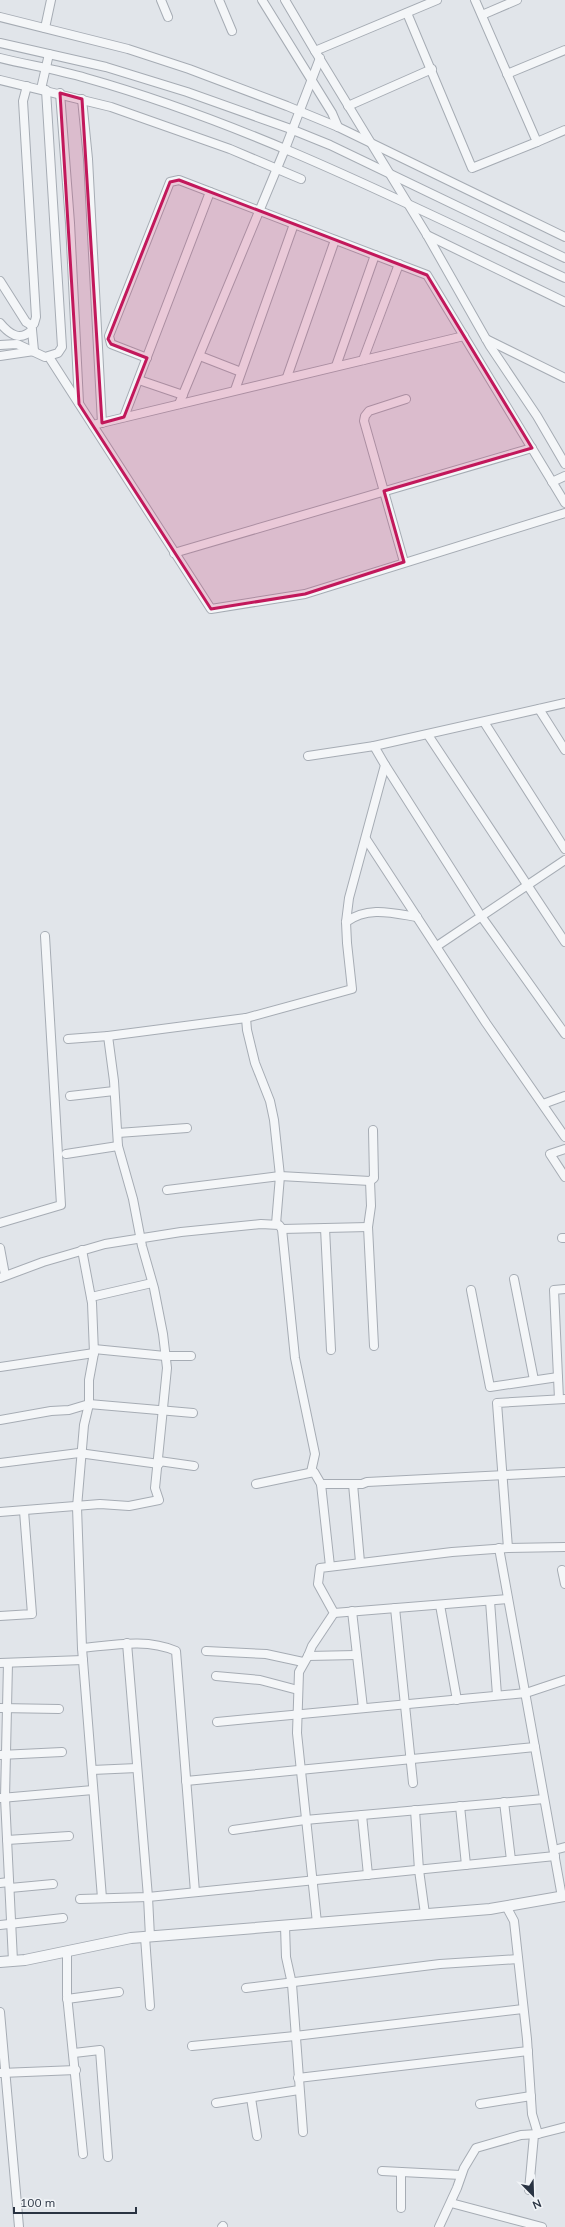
<svg xmlns="http://www.w3.org/2000/svg" width="565" height="2227" viewBox="0 0 565 2227" font-family="Mulish,sans-serif">
  <rect width="100%" height="100%" fill="#e1e5ea"/>
  <g fill="none" stroke-linecap="round" stroke-linejoin="round">
    <g stroke="#a6acb4" stroke-width="10">
      <g id="minor">
        <polyline points="161,0 168,17"/>
        <polyline points="219,0 232,31"/>
        <polyline points="262,0 332,113 338,127"/>
        <polyline points="285,0 315,51"/>
        <polyline points="437,0 315,51 427,235 490,346 537,416 565,464"/>
        <polyline points="407,13 472,168 537,142 475,0"/>
        <polyline points="482,15 517,0"/>
        <polyline points="0,17 128,49 189,69 287,106 338,127 565,237"/>
        <polyline points="45,28 51,0"/>
        <polyline points="0,43 106,67 187,92 288,128 330,145 565,258"/>
        <path d="M0,58C29,65 58,70 86,78C253,125 409,205 565,278"/>
        <polyline points="507,74 565,50"/>
        <polyline points="0,80 111,107 230,149 301,179"/>
        <polyline points="41,89 49,54"/>
        <polyline points="60,93 70,223 79,403"/>
        <polyline points="82,99 88,159 102,423"/>
        <polyline points="348,106 432,69"/>
        <polyline points="537,142 565,130"/>
        <polyline points="427,235 565,302"/>
        <polyline points="0,281 26,322 31,325 34,324 36,317 23,101 27,86"/>
        <path d="M0,323C9,334 20,342 32,330L31,325"/>
        <polyline points="32,330 34,351"/>
        <polyline points="486,339 565,378"/>
        <polyline points="0,345 17,344 45,357 58,353 62,347 46,90"/>
        <polyline points="0,356 34,351"/>
        <polyline points="200,356 241,372"/>
        <polyline points="49,357 211,609 305,594 565,513"/>
        <polyline points="147,358 111,344 109,336 170,182 179,180 427,275 565,503"/>
        <polyline points="363,360 399,264"/>
        <polyline points="336,366 375,255"/>
        <polyline points="287,377 335,240"/>
        <polyline points="139,380 183,395"/>
        <polyline points="235,390 294,224"/>
        <polyline points="179,404 285,149 320,58"/>
        <polyline points="124,417 210,192"/>
        <polyline points="93,425 464,336"/>
        <polyline points="552,482 565,476"/>
        <polyline points="174,553 532,448"/>
        <polyline points="404,562 364,421 365,416 369,411 406,399"/>
        <polyline points="539,709 565,750"/>
        <polyline points="484,722 565,849"/>
        <polyline points="428,735 565,942"/>
        <polyline points="374,746 565,703"/>
        <polyline points="385,765 481,916 565,1034"/>
        <polyline points="366,839 486,1023 565,1137"/>
        <path d="M346,922C368,906 392,913 417,917"/>
        <polyline points="437,946 565,860"/>
        <polyline points="246,1018 247,1030 255,1063 270,1101 274,1120 280,1176 370,1181 374,1178 373,1130"/>
        <polyline points="68,1039 108,1036"/>
        <polyline points="70,1096 114,1091"/>
        <polyline points="543,1104 565,1096"/>
        <polyline points="118,1133 187,1128"/>
        <polyline points="565,1149 550,1154 565,1177"/>
        <polyline points="66,1154 118,1146"/>
        <polyline points="370,1181 371,1206 368,1227 374,1346"/>
        <polyline points="167,1190 280,1176 276,1224"/>
        <polyline points="0,1223 61,1205 45,936"/>
        <polyline points="325,1228 331,1350"/>
        <polyline points="282,1229 368,1227"/>
        <polyline points="562,1238 565,1238"/>
        <polyline points="0,1248 5,1275"/>
        <polyline points="82,1250 92,1303 94,1353 89,1380 89,1404 84,1425 77,1507 82,1648 102,1898"/>
        <polyline points="0,1278 43,1262 105,1244 181,1232 261,1224 279,1225 282,1229 295,1358 315,1454 311,1472"/>
        <polyline points="514,1279 534,1380"/>
        <polyline points="471,1290 490,1387 558,1377"/>
        <polyline points="91,1297 152,1283"/>
        <polyline points="94,1349 165,1356 191,1356"/>
        <polyline points="0,1367 94,1353"/>
        <polyline points="559,1399 554,1290 565,1289"/>
        <polyline points="0,1420 51,1411 69,1410 89,1404 193,1413"/>
        <polyline points="159,1461 194,1466"/>
        <polyline points="0,1463 79,1453 159,1464"/>
        <polyline points="256,1484 314,1472 321,1484 330,1566"/>
        <polyline points="321,1484 362,1484 367,1482 565,1472"/>
        <polyline points="353,1484 360,1562"/>
        <polyline points="0,1512 100,1504 129,1506 159,1500 155,1488 167,1368 163,1334 154,1288 142,1246 133,1199 118,1146 114,1081 108,1036 246,1018 352,989 347,943 346,922 349,898 385,765 374,746 308,756"/>
        <polyline points="499,1548 562,1897"/>
        <polyline points="508,1548 497,1403 565,1399"/>
        <polyline points="562,1570 565,1584"/>
        <polyline points="490,1601 497,1695"/>
        <polyline points="440,1605 457,1700"/>
        <polyline points="395,1608 413,1783"/>
        <polyline points="352,1611 363,1708"/>
        <polyline points="334,1613 508,1599"/>
        <polyline points="0,1616 32,1614 24,1511"/>
        <polyline points="127,1643 148,1897 150,1937"/>
        <path d="M82,1648C113,1645 147,1638 176,1651L195,1892"/>
        <polyline points="206,1651 266,1654 303,1662"/>
        <polyline points="308,1656 356,1655"/>
        <polyline points="0,1663 83,1660"/>
        <polyline points="8,1663 5,1798 13,1961"/>
        <polyline points="216,1676 260,1680 298,1690"/>
        <polyline points="0,1708 59,1709"/>
        <polyline points="217,1722 526,1693 565,1680"/>
        <polyline points="0,1755 62,1752"/>
        <polyline points="92,1770 137,1768"/>
        <polyline points="186,1781 535,1747"/>
        <polyline points="1,1798 93,1790"/>
        <polyline points="504,1802 511,1860"/>
        <polyline points="460,1806 466,1865"/>
        <polyline points="415,1810 419,1870 425,1914"/>
        <polyline points="362,1815 368,1875"/>
        <polyline points="233,1830 305,1820 544,1799"/>
        <polyline points="7,1840 69,1836"/>
        <polyline points="554,1850 565,1847"/>
        <polyline points="0,1883 9,1882"/>
        <polyline points="10,1888 53,1884"/>
        <polyline points="80,1899 148,1897 555,1856"/>
        <polyline points="506,1906 514,1921 527,2039 532,2114 538,2134"/>
        <polyline points="317,1923 297,1733 299,1672 308,1656 312,1646 334,1613 318,1584 320,1568 452,1552 508,1548 565,1547"/>
        <polyline points="0,1925 63,1918"/>
        <polyline points="285,1926 286,1957 292,1984 303,2132"/>
        <polyline points="145,1937 150,2006"/>
        <polyline points="67,1952 67,1995 83,2154"/>
        <polyline points="246,1988 440,1964 518,1959"/>
        <polyline points="67,1999 119,1992"/>
        <polyline points="0,2012 19,2227"/>
        <polyline points="192,2046 295,2036 523,2009"/>
        <polyline points="74,2053 100,2050 108,2157"/>
        <polyline points="1,2073 76,2070"/>
        <polyline points="298,2078 528,2051"/>
        <polyline points="251,2098 257,2136"/>
        <polyline points="216,2103 299,2090"/>
        <polyline points="480,2104 531,2096"/>
        <polyline points="382,2171 461,2175"/>
        <polyline points="529,2190 534,2135"/>
        <polyline points="451,2203 542,2227"/>
        <polyline points="401,2208 401,2172"/>
        <polyline points="222,2227 223,2226"/>
        <polyline points="439,2227 457,2188 464,2168 476,2148 521,2135 538,2134 565,2127"/>
      </g>
    </g>
    <g stroke="#a6acb4" stroke-width="12">
      <polyline id="tertiary" points="0,1962 25,1960 131,1938 490,1909 565,1896"/>
    </g>
    <use href="#minor" stroke="#f4f6f8" stroke-width="8"/>
    <use href="#tertiary" stroke="#f4f6f8" stroke-width="10"/>
  </g>
  <path fill="#c2185b" fill-opacity="0.2" stroke="#c2185b" stroke-width="3" stroke-linejoin="round" d="M60,93L82,99L102,423L124,417L147,358L111,344L108,339L170,182L179,180L427,275L532,448L384,491L404,562L305,594L211,609L79,404Z"/>
  <g transform="translate(533 2195) rotate(157)" stroke="#f1f4f7" stroke-width="3" paint-order="stroke">
  <path d="M0-3L7 15L0 10L-7 15Z" fill="#293342"/>
  <text y="-6" font-size="11" font-weight="bold" text-anchor="middle" fill="#293342">N</text>
  </g>
  <path d="M14 2207v6h122v-6" fill="none" stroke="#293342" stroke-width="2"/>
  <text x="20" y="2207" font-size="12" fill="#293342" stroke="#f1f4f7" stroke-width="3" paint-order="stroke">100 m</text>
</svg>
